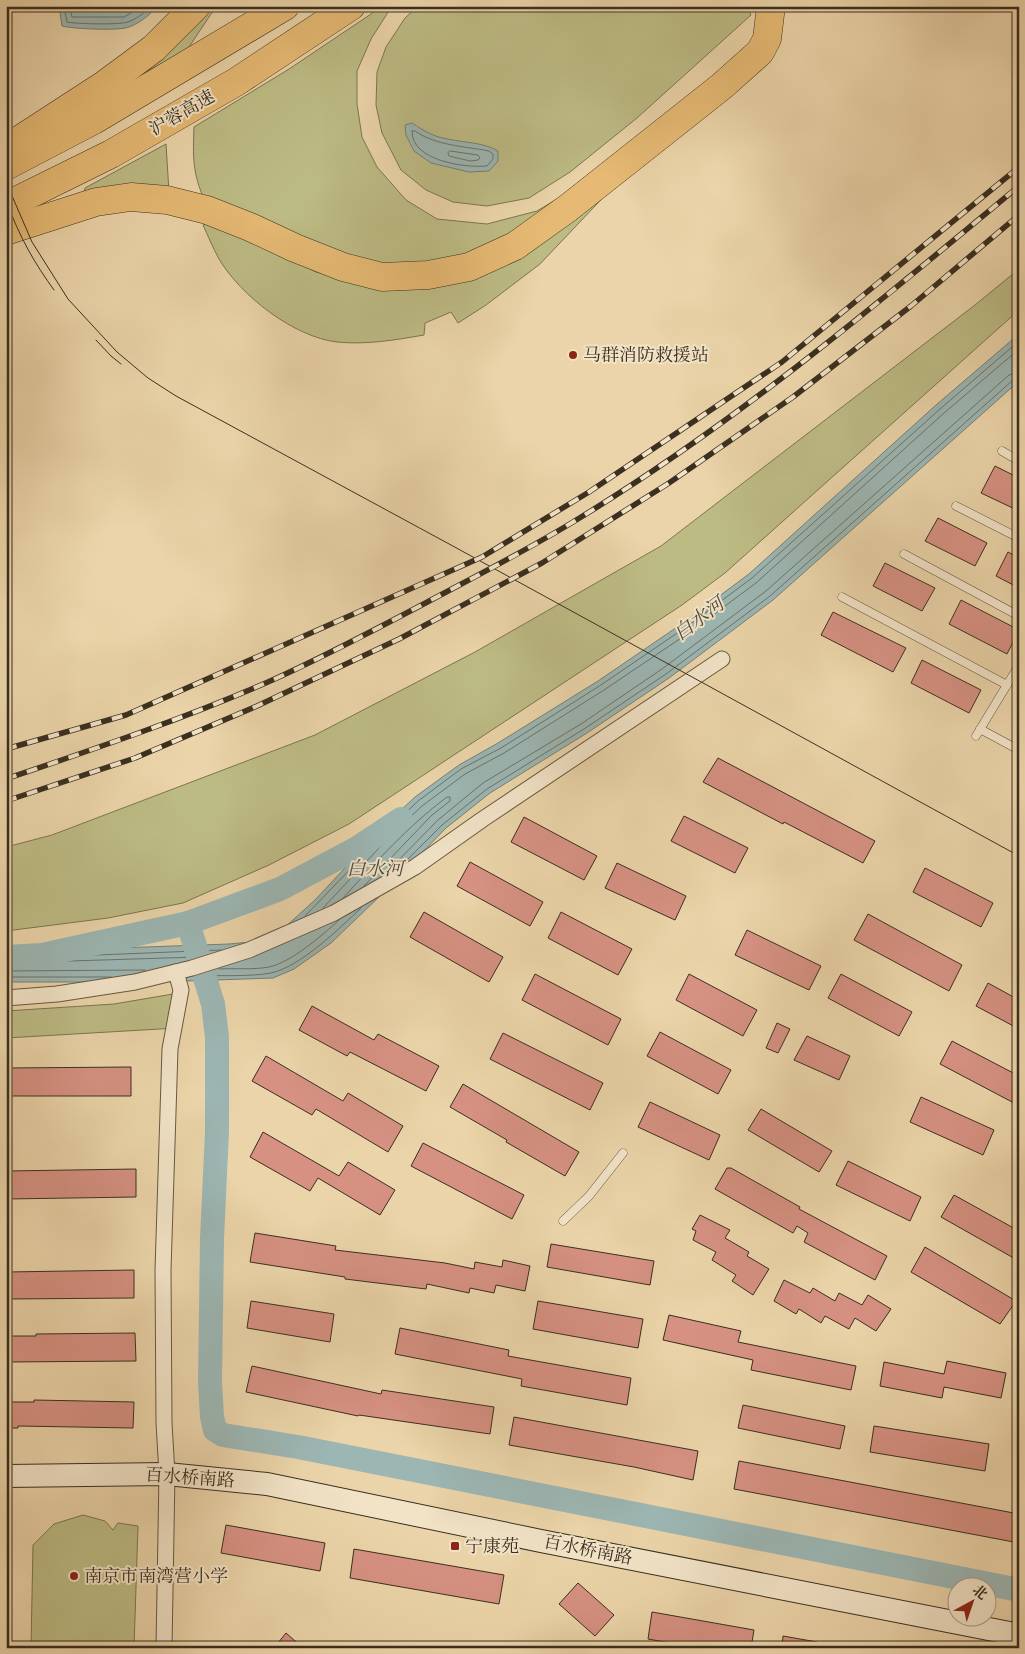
<svg xmlns="http://www.w3.org/2000/svg" width="1025" height="1654" viewBox="0 0 1025 1654" font-family="'Libre Bodoni','Noto Serif SC',serif">
  <rect width="100%" height="100%" fill="#ebd4a9"/>
  <filter id="stains"><feTurbulence type="fractalNoise" baseFrequency=".004" numOctaves="4"/><feColorMatrix values="0 0 0 0 .2 0 0 0 0 .09 0 0 0 0 .02 0 0 0 .5 -.17"/></filter>
  <radialGradient id="worn" r=".72"><stop offset=".6" stop-color="#630" stop-opacity="0"/><stop offset="1" stop-color="#630" stop-opacity=".3"/></radialGradient>
  <g fill="#bdbb84" stroke="#7c7552">
    <polygon points="209,6 219,6 211,14 187,50 107,93"/>
    <path d="M383,6H392L371,39L357,71V104L362,137L377,167L406,200L437,219L487,224L537,211L570,191L485,250L414,268L350,260L205,201C192,173 193,156 194,127L289,69Z"/>
    <polygon points="418,6 747,6 751,15 637,118 570,172 529,198 487,206 453,202 426,190 401,170 382,133 376,105 377,72 386,47 405,18"/>
    <polygon points="166,144 169,192 84,192 85,188"/>
    <path d="M615,185L540,264L486,305L458,323L451,312L425,323L424,335C395,340 366,345 337,342C294,337 241,296 219,259C213,248 208,236 203,225L209,223L264,245L316,272L378,286H431Z"/>
    <polygon points="1019,269 1019,310 725,573 682,605 349,824 269,865 183,903 108,918 6,931 6,847 52,835 315,735 475,652 661,546 975,305"/>
    <polygon points="173,994 177,1028 6,1038 6,1011 114,1004"/>
    <polygon points="83,1515 105,1521 113,1530 118,1523 138,1526 134,1648 31,1648 33,1545 54,1524"/>
  </g>
  <g fill="#9cb6b3" stroke="#758078">
    <path d="M59,6H157C150,15 140,23 129,27C120,31 73,29 62,26Z"/>
    <path d="M412,123C424,131 434,137 448,139C465,143 483,142 498,151V161L489,171L469,172L431,163L414,151L406,135L405,125Z"/>
    <polygon points="1019,334 1019,381 773,600 669,678 587,733 490,793 446,828 381,895 331,943 294,969 273,978 245,979 157,982 6,982 6,952 229,944 261,941 283,929 315,900 386,824 415,797 459,765 498,743 598,681 683,623 749,574 936,405"/>
  </g>
  <g fill="none" stroke-linecap="round" stroke-linejoin="round">
    <g stroke="#6b726a" stroke-width="1">
      <path d="M64,6L67,22C77,24 119,25 128,22C136,19 145,13 151,6"/>
      <polyline points="70,6 72,17 124,17 143,6"/>
      <path d="M78,6L80,9C94,10 115,13 128,6"/>
      <path d="M412,131H415C437,146 464,146 489,151L493,154V159L487,166C465,168 411,161 412,131Z"/>
      <polygon points="450,151 478,155 480,158 478,160 470,161 449,156 448,153"/>
      <polyline points="403,864 442,825 487,789 584,729 666,674 770,596 1013,380 1019,378"/>
      <polyline points="385,874 438,820 483,783 581,724 662,669 766,591 1009,375 1019,372"/>
      <path d="M343,898C376,862 408,826 447,797H450V801L432,815L364,886"/>
      <polyline points="323,908 394,832 422,806 465,774 504,753 604,690 690,632 756,583 944,413 1019,349"/>
      <polyline points="305,916 390,828 418,801 461,769 501,748 601,685 686,627 752,578 940,409 1019,341"/>
      <polyline points="6,957 97,955 221,950"/>
      <polyline points="6,963 198,957"/>
      <path d="M219,969C235,968 253,970 269,967C290,963 323,935 339,920"/>
      <polyline points="6,971 145,970"/>
      <path d="M197,976C219,975 249,977 271,973C300,967 340,928 361,908"/>
      <polyline points="6,977 111,977"/>
    </g>
    <g stroke="#9cb6b3" stroke-width="24">
      <polyline points="188,923 213,1004 217,1037 217,1131 212,1239 210,1382 212,1417 215,1430 223,1435 298,1447 1019,1590"/>
      <polyline points="6,957 42,955 188,923 280,889 357,848 401,819"/>
    </g>
  </g>
  <g fill="#d69182" stroke="#3a2f20">
    <polygon points="995,466 1019,478 1019,511 981,493"/>
    <polygon points="938,518 987,543 975,566 925,541"/>
    <polygon points="1008,552 1019,558 1019,588 996,576"/>
    <polygon points="885,563 935,588 922,611 873,586"/>
    <polygon points="961,600 1019,630 1007,654 949,624"/>
    <polygon points="833,612 906,648 893,672 821,635"/>
    <polygon points="922,660 981,690 969,713 911,683"/>
    <polygon points="718,758 875,841 863,863 784,822 783,824 703,782"/>
    <polygon points="684,816 748,848 735,873 671,841"/>
    <polygon points="524,817 597,856 584,880 511,842"/>
    <polygon points="470,862 543,902 530,926 457,886"/>
    <polygon points="617,863 686,896 675,920 605,888"/>
    <polygon points="925,868 993,903 981,927 913,892"/>
    <polygon points="424,912 503,957 489,982 410,937"/>
    <polygon points="561,912 632,949 618,975 548,938"/>
    <polygon points="868,914 962,965 949,991 854,940"/>
    <polygon points="747,930 821,966 809,990 735,955"/>
    <polygon points="535,974 621,1019 608,1045 522,1000"/>
    <polygon points="689,974 757,1010 743,1036 676,1000"/>
    <polygon points="841,974 912,1012 899,1036 828,998"/>
    <polygon points="988,983 1019,1000 1019,1029 976,1006"/>
    <polygon points="312,1006 374,1040 378,1034 439,1066 426,1091 350,1052 347,1056 299,1030"/>
    <polygon points="777,1023 790,1029 778,1053 766,1048"/>
    <polygon points="660,1032 731,1070 718,1094 647,1056"/>
    <polygon points="503,1033 603,1083 590,1110 490,1059"/>
    <polygon points="807,1036 850,1056 839,1080 794,1060"/>
    <polygon points="952,1041 1019,1076 1019,1093 1014,1103 940,1064"/>
    <polygon points="266,1056 343,1101 348,1093 403,1126 388,1152 316,1109 312,1115 252,1081"/>
    <polygon points="131,1067 131,1096 6,1096 6,1068"/>
    <polygon points="463,1084 579,1152 565,1176 506,1142 507,1140 450,1107"/>
    <polygon points="921,1097 994,1130 983,1155 910,1122"/>
    <polygon points="650,1102 720,1135 709,1160 638,1127"/>
    <polygon points="761,1109 832,1151 819,1172 748,1130"/>
    <polygon points="263,1132 339,1176 348,1162 395,1190 380,1215 318,1178 310,1191 250,1157"/>
    <polygon points="423,1143 524,1195 512,1219 411,1166"/>
    <polygon points="848,1161 921,1197 910,1221 836,1185"/>
    <polygon points="727,1168 731,1168 800,1207 799,1209 887,1256 875,1280 804,1242 808,1233 797,1226 793,1233 715,1189"/>
    <polygon points="136,1169 136,1197 6,1199 6,1171"/>
    <polygon points="954,1195 1019,1231 1019,1261 941,1217"/>
    <polygon points="700,1215 730,1230 725,1238 749,1252 747,1256 769,1269 753,1295 732,1281 736,1275 712,1260 716,1252 693,1240 696,1231 692,1229"/>
    <polygon points="255,1233 336,1246 335,1250 445,1263 474,1269 475,1262 502,1267 503,1260 530,1266 525,1291 496,1285 494,1293 470,1288 469,1293 427,1284 426,1289 345,1279 345,1277 250,1262"/>
    <polygon points="551,1244 654,1261 650,1285 547,1267"/>
    <polygon points="925,1247 1016,1301 1000,1324 911,1272"/>
    <polygon points="134,1270 134,1298 6,1299 6,1272"/>
    <polygon points="784,1280 810,1293 813,1288 835,1301 839,1293 862,1305 868,1295 891,1309 876,1331 855,1318 849,1329 825,1316 821,1323 799,1309 796,1314 774,1301"/>
    <polygon points="251,1301 334,1314 330,1342 247,1328"/>
    <polygon points="538,1301 643,1319 638,1348 533,1329"/>
    <polygon points="669,1315 741,1331 738,1342 856,1366 851,1390 751,1370 753,1360 663,1340"/>
    <polygon points="400,1328 509,1350 508,1356 631,1378 627,1405 521,1386 522,1379 395,1354"/>
    <polygon points="135,1333 136,1361 6,1362 6,1336 36,1336 36,1334"/>
    <polygon points="947,1361 1006,1373 1001,1398 944,1387 942,1398 880,1386 884,1362 944,1374"/>
    <polygon points="252,1366 381,1394 382,1390 494,1407 490,1434 359,1415 358,1416 246,1392"/>
    <polygon points="34,1400 134,1402 133,1428 18,1426 18,1428 6,1428 6,1402 34,1402"/>
    <polygon points="743,1405 845,1426 840,1449 738,1428"/>
    <polygon points="514,1417 698,1451 693,1480 634,1467 509,1445"/>
    <polygon points="874,1426 989,1444 985,1471 870,1452"/>
    <polygon points="739,1461 1019,1514 1019,1543 734,1489"/>
    <polygon points="226,1525 325,1543 320,1571 221,1553"/>
    <polygon points="354,1549 504,1575 499,1604 350,1578"/>
    <polygon points="578,1583 614,1615 595,1636 559,1604"/>
    <polygon points="652,1612 754,1630 751,1648 698,1648 648,1639"/>
    <polygon points="286,1633 303,1648 274,1648"/>
    <polygon points="783,1636 817,1642 817,1648 782,1648"/>
  </g>
  <g fill="none" stroke-linecap="round" stroke-linejoin="round">
    <g stroke="#665842" stroke-width="9">
      <g id="lane">
        <polyline points="1002,451 1019,461"/>
        <polyline points="956,506 1019,538"/>
        <polyline points="904,554 1019,616"/>
        <polyline points="842,597 1007,685"/>
        <polyline points="980,729 1019,750"/>
        <polyline points="976,736 1019,665"/>
        <polyline points="563,1221 589,1196 623,1153"/>
      </g>
    </g>
    <g stroke="#665842" stroke-width="17">
      <g id="street">
        <polyline points="6,998 57,994 135,982 192,968 249,950 334,913 415,867 483,819 722,659"/>
        <polyline points="164,1648 167,1474 164,1423 163,1270 170,1049 181,990 176,972"/>
      </g>
    </g>
    <g stroke="#3a2f20" stroke-width="24">
      <polyline id="secondary" points="6,1476 167,1474 267,1484 541,1541 1019,1635"/>
    </g>
    <g stroke="#3a2f20" stroke-width="29">
      <g id="highway">
        <polyline points="10,146 104,85 154,48 196,6"/>
        <polyline points="6,166 94,120 285,6"/>
        <polyline points="6,206 111,154 236,82 351,6"/>
        <polyline points="6,231 96,202 131,197 167,200 207,210 250,227 295,248 343,267 382,277 428,275 469,267 515,246 568,208 722,86 760,52 767,39 771,6"/>
      </g>
    </g>
    <use href="#lane" stroke="#f2e3c7" stroke-width="8"/>
    <use href="#street" stroke="#f2e3c7" stroke-width="15"/>
    <use href="#secondary" stroke="#f2e3c7" stroke-width="22"/>
    <use href="#highway" stroke="#e6ba74" stroke-width="28"/>
    <g stroke="#3a2f20" stroke-width="1">
      <polyline points="6,182 32,242 68,299 117,352 148,378 176,396 451,545 1019,856"/>
      <path d="M8,205C19,236 35,264 54,290"/>
      <polyline points="96,340 111,356 121,364"/>
    </g>
    <g stroke="#3a2f20" stroke-width="5.5">
      <g id="rail">
        <polyline points="6,749 126,715 482,557 589,492 782,362 1019,167"/>
        <path d="M6,779C94,749 183,719 268,682C324,657 378,628 433,599C480,574 527,550 573,522C733,425 876,305 1019,186"/>
        <polyline points="6,801 135,758 257,706 399,639 542,563 669,483 793,397 911,306 1019,215"/>
      </g>
    </g>
    <use href="#rail" stroke="#f2e3c7" stroke-width="4" stroke-dasharray="11" stroke-linecap="butt"/>
  </g>
  <g fill="#8f2418" stroke="#f2e3c7" stroke-width="2">
    <circle cx="573" cy="355" r="5"/>
    <rect x="450" y="1541" width="10" height="10" rx="2.5"/>
    <circle cx="74" cy="1576" r="5"/>
  </g>
  <g text-anchor="middle" dominant-baseline="central" stroke-width="4" stroke-linejoin="round" paint-order="stroke">
    <g font-size="18" fill="#3a2f20" stroke="#f2e3c7">
      <text transform="translate(182 113) rotate(-30)">沪蓉高速</text>
      <text transform="translate(190 1478) rotate(4)">百水桥南路</text>
      <text transform="translate(588 1550) rotate(11)">百水桥南路</text>
    </g>
    <g font-size="18" fill="#3a2f20" stroke="#f2e3c7" text-anchor="start">
      <text x="583" y="355">马群消防救援站</text>
      <text x="465" y="1546">宁康苑</text>
      <text x="84" y="1576">南京市南湾营小学</text>
    </g>
    <g font-size="19" font-style="italic" fill="#4e4a3d" stroke="#f2e3c7">
      <text transform="translate(699 619) rotate(-37)">白水河</text>
      <text x="375" y="869">白水河</text>
    </g>
  </g>
  <rect width="1025" height="1654" fill="none" stroke="#ebd4a9" stroke-width="25"/>
  <rect x="8" y="8" width="1010" height="1639" fill="none" stroke="#3a2f20" stroke-width="2.5"/>
  <rect x="12" y="12" width="1000" height="1629" fill="none" stroke="#3a2f20"/>
  <g transform="translate(972 1602) rotate(40)"><circle r="24" fill="#f2e3c7" stroke="#a89b84"/>
  <path d="M0-4L9 19L0 12L-9 19Z" fill="#8f2418"/>
  <text y="-8" font-size="14" font-weight="bold" text-anchor="middle" fill="#3a2f20">北</text>
  </g>
  <rect width="100%" height="100%" filter="url(#stains)"/>
  <rect width="100%" height="100%" fill="url(#worn)"/>
</svg>
